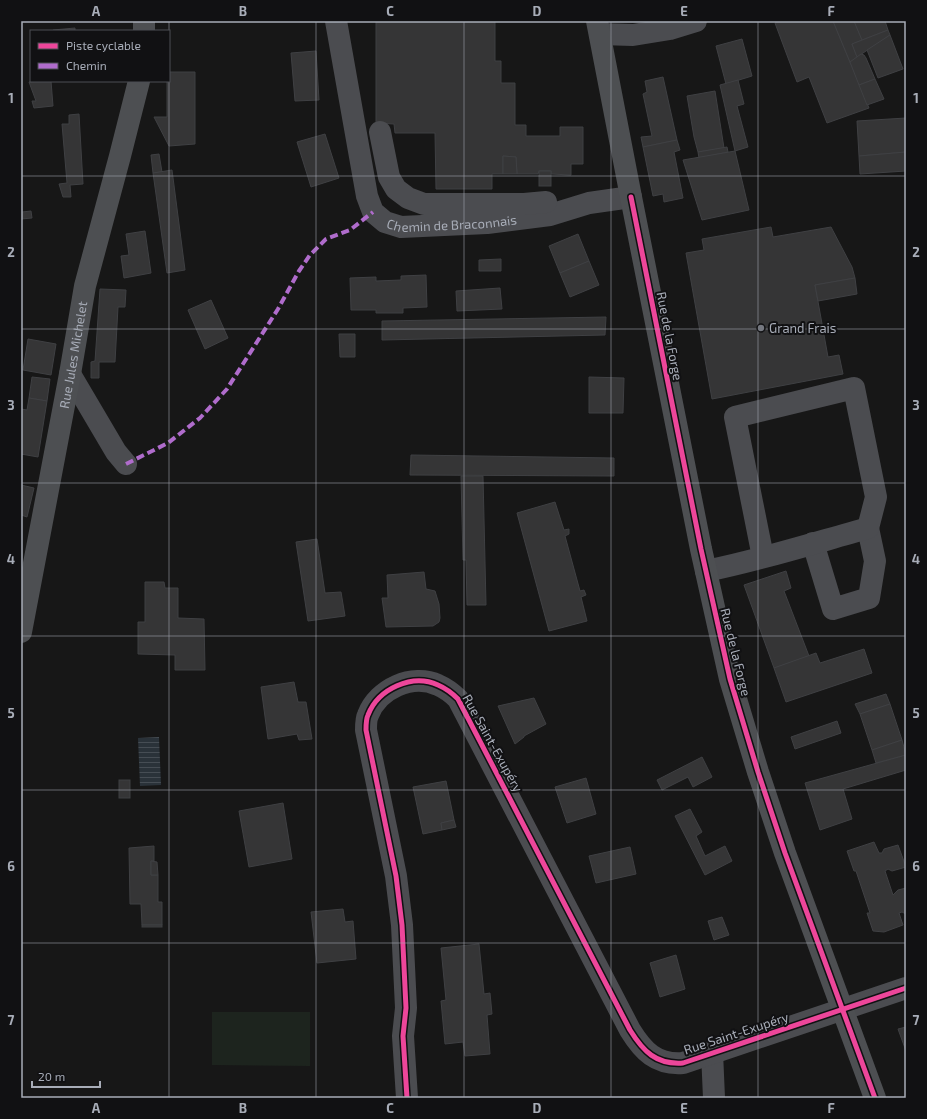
<svg xmlns="http://www.w3.org/2000/svg" width="927" height="1119" viewBox="0 0 927 1119" font-family="'Exo 2',sans-serif">
  <defs>
    <pattern id="water-rules" width="6" height="5" patternUnits="userSpaceOnUse"><rect width="6" height="5" fill="#2a3239"/><path d="M0 2.5h6" fill="none" stroke="#464d54"/></pattern>
  </defs>
  <rect width="100%" height="100%" fill="#171717"/>
  <polygon fill="#1d241e" points="212,1012 310,1012 310,1066 212,1065"/>
  <polygon fill="url(#water-rules)" points="159,737 161,785 140,786 138,738"/>
  <g fill="#353536" stroke="#3f4043">
    <polygon points="376,21 495,21 495,61 501,61 501,83 515,83 515,125 526,125 526,136 560,136 560,127 583,127 583,164 571,164 571,175 551,174 551,171 539,171 538,174 517,174 516,157 503,156 503,174 492,174 492,189 436,189 435,133 395,133 394,124 376,123"/>
    <polygon points="779,21 833,21 869,108 827,123 809,77 797,82 775,23"/>
    <polygon points="833,21 854,21 862,40 852,44 857,57 850,62"/>
    <polygon points="854,21 885,21 888,30 862,40"/>
    <polygon points="75,28 75,31 54,31 53,30"/>
    <polygon points="888,30 890,35 857,57 852,44"/>
    <polygon points="890,35 903,69 878,78 867,50"/>
    <polygon points="742,39 752,76 726,84 716,46"/>
    <polygon points="316,51 319,100 295,101 291,53"/>
    <polygon points="861,54 864,55 866,58 875,79 859,85 850,62"/>
    <polygon points="169,72 195,72 195,144 169,146 154,117 167,117 167,81 169,81"/>
    <polygon points="663,77 677,140 643,147 641,137 652,136 643,94 647,92 645,81"/>
    <polygon points="875,79 884,99 867,105 859,85"/>
    <polygon points="738,80 744,104 737,106 748,147 735,151 720,85"/>
    <polygon points="42,81 51,81 53,106 34,108 32,101 36,101 29,82"/>
    <polygon points="715,91 724,148 698,152 694,137 687,96"/>
    <polygon points="79,114 83,184 70,185 71,197 63,197 59,184 67,183 62,124 69,124 69,115"/>
    <polygon points="906,118 906,152 859,156 857,121"/>
    <polygon points="325,134 339,178 311,187 297,142"/>
    <polygon points="677,140 680,150 674,152 683,198 664,202 663,194 653,196 643,147"/>
    <polygon points="727,147 728,152 699,158 698,152"/>
    <polygon points="735,151 749,210 702,220 683,160"/>
    <polygon points="906,152 906,171 860,174 859,156"/>
    <polygon points="159,154 162,172 153,173 151,155"/>
    <polygon points="503,156 516,157 517,174 503,174"/>
    <polygon points="172,170 185,270 167,273 153,173"/>
    <rect x="539" y="171" width="12" height="15"/>
    <polygon points="21,205 22,212 31,211 32,218 21,219"/>
    <polygon points="771,227 773,237 831,227 852,267 855,278 815,285 828,357 839,355 843,374 712,399 686,253 704,250 702,239"/>
    <polygon points="145,231 151,273 124,278 121,256 129,255 126,234"/>
    <polygon points="578,234 589,261 560,273 549,246"/>
    <polygon points="501,259 501,271 479,271 479,260"/>
    <polygon points="589,261 599,285 570,297 560,273"/>
    <polygon points="426,275 427,307 403,308 403,313 376,313 376,310 351,310 350,278 376,277 376,281 401,280 401,276"/>
    <polygon points="855,278 857,294 818,301 815,285"/>
    <polygon points="500,288 502,309 457,311 456,291"/>
    <polygon points="100,289 126,290 125,307 118,307 115,362 99,362 99,378 91,378 91,362 95,361"/>
    <polygon points="211,300 228,338 205,349 188,310"/>
    <polygon points="606,317 605,335 382,340 382,321"/>
    <polygon points="339,334 355,334 355,357 340,357"/>
    <polygon points="28,339 56,344 51,375 23,370"/>
    <polygon points="32,377 50,379 47,401 29,398"/>
    <polygon points="589,377 624,378 623,413 589,413"/>
    <polygon points="29,398 47,401 38,457 21,454 21,409 27,410"/>
    <polygon points="411,455 614,458 614,476 410,475"/>
    <polygon points="461,476 483,476 486,605 467,605 466,560 463,560"/>
    <polygon points="21,485 34,488 27,517 21,515"/>
    <polygon points="555,502 564,530 569,529 569,534 565,536 580,591 584,590 586,595 581,597 587,621 549,631 517,513"/>
    <polygon points="317,539 325,593 341,592 345,616 308,621 296,542"/>
    <polygon points="786,571 791,588 784,591 809,656 774,668 744,585"/>
    <polygon points="424,572 426,589 435,591 439,604 440,618 439,622 433,626 386,627 382,598 388,598 387,575"/>
    <polygon points="145,582 164,582 165,588 178,588 178,618 204,619 205,670 175,670 175,655 138,654 138,622 145,622"/>
    <polygon points="864,649 872,673 786,702 774,668 816,653 820,663"/>
    <polygon points="294,682 298,702 306,702 312,739 299,740 297,734 268,739 261,687"/>
    <polygon points="886,694 890,704 860,714 855,704"/>
    <polygon points="534,698 546,724 524,736 524,737 515,744 498,706"/>
    <polygon points="890,704 902,740 872,750 860,714"/>
    <polygon points="837,721 841,733 795,749 791,737"/>
    <polygon points="902,740 906,755 876,763 872,750"/>
    <polygon points="906,755 906,770 843,789 852,819 820,830 805,783"/>
    <polygon points="702,757 712,777 693,787 688,777 662,790 657,780"/>
    <polygon points="586,778 596,814 567,823 555,787"/>
    <rect x="119" y="780" width="11" height="18"/>
    <polygon points="446,781 454,820 441,823 442,830 423,834 413,787"/>
    <polygon points="283,803 292,859 249,867 239,811"/>
    <polygon points="690,809 702,832 696,836 705,856 725,846 732,861 705,875 675,816"/>
    <polygon points="454,820 456,827 442,830 441,823"/>
    <polygon points="874,842 879,853 882,853 884,849 898,845 906,867 892,871 888,869 885,871 893,895 898,890 906,888 906,914 902,912 899,913 903,925 884,932 873,931 867,913 870,913 856,871 854,871 847,851"/>
    <polygon points="154,846 154,861 151,861 151,875 158,875 158,902 162,902 162,925 142,925 141,904 130,904 129,848"/>
    <polygon points="630,847 636,874 596,883 589,856"/>
    <polygon points="151,861 157,862 158,875 151,875"/>
    <polygon points="343,909 345,922 353,921 356,959 317,963 311,912"/>
    <polygon points="722,917 729,935 714,940 708,921"/>
    <rect x="142" y="925" width="20" height="2"/>
    <polygon points="479,944 484,994 490,993 492,1014 487,1015 490,1054 465,1056 463,1042 445,1044 441,1001 446,1000 441,948"/>
    <polygon points="676,955 685,989 660,997 650,963"/>
    <polygon points="906,1027 906,1051 898,1029"/>
  </g>
  <g fill="none" stroke-linecap="round" stroke-linejoin="round">
    <g stroke="#4b4c50" stroke-width="22">
      <path id="s1" d="M336,21L367,196L373,212L385,222L401,227L487,223L550,215L589,203L631,197"/>
      <polyline points="600,34 633,35 670,29 696,21"/>
      <polyline points="380,132 389,177 396,189 408,198 424,204 524,204 546,202"/>
      <polyline points="70,374 116,452 126,464"/>
      <polyline points="813,543 833,609 869,598 875,561 868,528"/>
      <path d="M706,571C761,560 814,543 868,528L876,497L854,388L735,417L763,557"/>
      <polyline points="712,1052 714,1098"/>
      <path d="M407,1098L403,1036L406,1008L402,925L396,876L366,730C366,725 366,719 368,715C378,689 412,673 438,685C445,688 452,693 458,699L630,1030C643,1051 656,1065 683,1063L906,988"/>
    </g>
    <g stroke="#4d4f52" stroke-width="22">
      <polyline points="597,21 631,197 701,549 730,679 758,772 785,853 875,1098"/>
      <polyline points="144,31 144,21"/>
      <path id="s2" d="M21,632L70,374L85,286L120,156L139,81"/>
    </g>
    <polyline stroke="#b06ccc" stroke-width="4" stroke-dasharray="8 4" stroke-linecap="butt" points="126,464 168,443 200,418 227,389 278,309 299,271 310,255 326,239 350,230 373,212"/>
    <g stroke="#111113" stroke-width="8">
      <g id="cycleway">
        <polyline points="631,197 701,549 730,679 758,772 785,853 875,1098"/>
        <path d="M407,1098L403,1036L406,1008L402,925L396,876L366,730C366,725 366,719 368,715C378,689 412,673 438,685C445,688 452,693 458,699L630,1030C643,1051 656,1065 683,1063L906,988"/>
      </g>
    </g>
    <use href="#cycleway" stroke="#ed469a" stroke-width="5"/>
  </g>
  <path fill="none" stroke="#a8adb8" stroke-width="1" stroke-opacity="0.55" d="M169,21V1098M316,21V1098M464,21V1098M611,21V1098M758,21V1098M21,176H906M21,329H906M21,483H906M21,636H906M21,790H906M21,943H906"/>
  <circle fill="#757880" stroke="#111113" stroke-width="1.5" cx="761" cy="328" r="4"/>
  <g text-anchor="middle" dominant-baseline="central" stroke-width="4" stroke-linejoin="round" paint-order="stroke">
    <g font-size="13" fill="#a8adb8" stroke="#111113">
      <text stroke="none"><textPath href="#s1" startOffset="278">Chemin de Braconnais</textPath></text>
      <text transform="translate(670 336) rotate(79)">Rue de la Forge</text>
      <text stroke="none"><textPath href="#s2" startOffset="282">Rue Jules Michelet</textPath></text>
      <text transform="translate(736 652) rotate(76)">Rue de la Forge</text>
      <text transform="translate(493 743) rotate(61)">Rue Saint-Exupéry</text>
      <text transform="translate(736 1033) rotate(-18)">Rue Saint-Exupéry</text>
    </g>
    <g font-size="13" fill="#a8adb8" stroke="#111113" text-anchor="start">
      <text x="769" y="328">Grand Frais</text>
    </g>
  </g>
  <rect width="927" height="1119" fill="none" stroke="#111113" stroke-width="44"/>
  <rect x="30" y="30" width="140" height="52" fill="#111113" stroke="#4d4f55"/>
  <rect x="38" y="43" width="20" height="6" fill="#ed469a" stroke="#4d4f55"/>
  <text x="66" y="50" font-size="12" fill="#a8adb8">Piste cyclable</text>
  <rect x="38" y="63" width="20" height="6" fill="#b06ccc" stroke="#4d4f55"/>
  <text x="66" y="70" font-size="12" fill="#a8adb8">Chemin</text>
  <path d="M32 1081v6h68v-6" fill="none" stroke="#a8adb8" stroke-width="2"/>
  <text x="38" y="1081" font-size="12" fill="#a8adb8" stroke="#111113" stroke-width="3" paint-order="stroke">20 m</text>
  <rect x="22" y="22" width="883" height="1075" fill="none" stroke="#a8adb8" stroke-width="1.5"/>
  <g font-size="13" text-anchor="middle" font-weight="bold" fill="#a8adb8">
    <text x="96" y="16">A</text>
    <text x="243" y="16">B</text>
    <text x="390" y="16">C</text>
    <text x="537" y="16">D</text>
    <text x="684" y="16">E</text>
    <text x="831" y="16">F</text>
    <text x="11" y="103">1</text>
    <text x="916" y="103">1</text>
    <text x="11" y="257">2</text>
    <text x="916" y="257">2</text>
    <text x="11" y="410">3</text>
    <text x="916" y="410">3</text>
    <text x="11" y="564">4</text>
    <text x="916" y="564">4</text>
    <text x="11" y="718">5</text>
    <text x="916" y="718">5</text>
    <text x="11" y="871">6</text>
    <text x="916" y="871">6</text>
    <text x="11" y="1025">7</text>
    <text x="916" y="1025">7</text>
    <text x="96" y="1113">A</text>
    <text x="243" y="1113">B</text>
    <text x="390" y="1113">C</text>
    <text x="537" y="1113">D</text>
    <text x="684" y="1113">E</text>
    <text x="831" y="1113">F</text>
  </g>
</svg>
